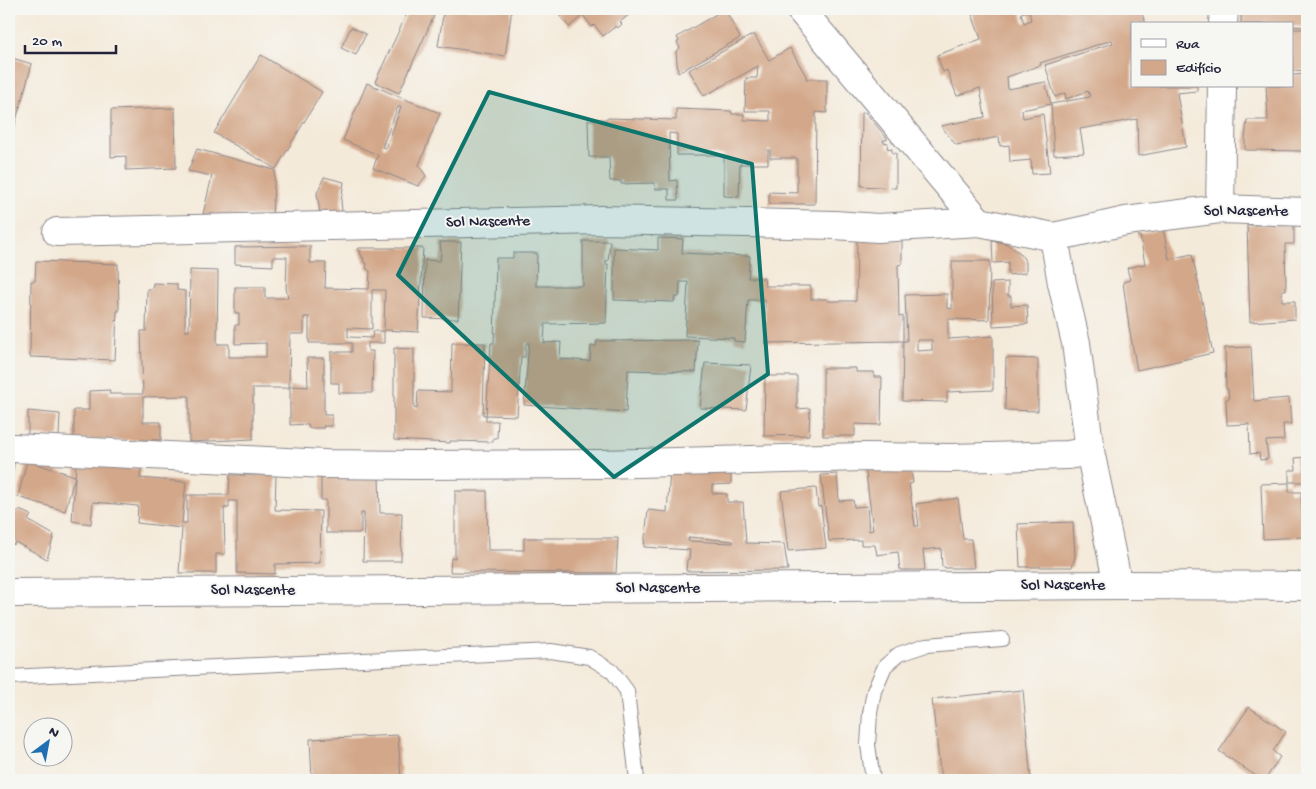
<svg xmlns="http://www.w3.org/2000/svg" width="1316" height="789" viewBox="0 0 1316 789" font-family="'Gochi Hand',sans-serif">
  <rect width="100%" height="100%" fill="#f6f6f2"/>
  <filter id="ink" filterUnits="userSpaceOnUse"><feTurbulence type="fractalNoise" baseFrequency=".02" numOctaves="2"/><feDisplacementMap in="SourceGraphic" scale="10" xChannelSelector="R" yChannelSelector="G"/><feConvolveMatrix kernelMatrix="1 2 1 2 8 2 1 2 1" color-interpolation-filters="sRGB"/></filter>
  <filter id="wash" filterUnits="userSpaceOnUse"><feTurbulence type="fractalNoise" baseFrequency=".0096" numOctaves="4" result="noise"/><feDisplacementMap in="SourceGraphic" scale="20" xChannelSelector="R" yChannelSelector="G"/><feGaussianBlur stdDeviation="1.12" result="paint"/><feColorMatrix in="noise" values="0 0 0 0 0 0 0 0 0 0 0 0 0 0 0 0 0 1.4 0 .05"/><feComposite in="paint" operator="in"/></filter>
  <g filter="url(#wash)">
    <rect width="100%" height="100%" fill="#f4eada"/>
    <g id="blocks">
      <g fill="#d3a789" fill-rule="evenodd">
        <polygon points="409,9 437,9 399,93 375,82"/>
        <polygon points="444,9 512,9 505,56 438,46"/>
        <polygon points="554,9 636,9 620,22 622,24 618,28 616,26 603,36 594,25 592,27 583,15 569,27"/>
        <polygon points="725,9 740,38 678,73 676,51 680,48 677,42 679,41 677,37"/>
        <path d="M970,9H1140L1146,24H1132V86H1197V91L1177,93L1186,147L1138,156L1137,119L1080,129L1084,153L1054,155L1051,104L1090,97L1088,91L1066,99L1065,93L1055,97L1045,65L1113,43L1112,40L1040,63L1041,65L1007,77L1008,89L1045,82L1051,104L1022,110L1023,118L1043,114L1050,173L1032,174L1031,160L1010,162L1009,145L1000,146L999,137L956,145L941,126L985,117L980,88L957,96L947,70L943,72L937,55L981,39ZM1029,11L1031,20L1024,23L1021,13Z"/>
        <polygon points="1241,9 1306,9 1305,27 1292,26 1292,24 1241,24"/>
        <polygon points="351,27 366,34 356,55 341,48"/>
        <polygon points="1292,29 1307,29 1307,70 1292,71"/>
        <polygon points="754,34 769,60 790,48 806,76 806,79 827,79 827,113 816,112 815,204 769,204 769,192 797,193 797,158 770,158 770,150 768,150 768,164 740,164 739,197 724,196 724,155 677,155 677,134 669,133 670,181 677,180 678,200 669,200 669,189 655,189 654,183 621,184 621,181 610,181 609,157 589,157 588,120 608,119 608,118 676,120 676,109 731,111 732,114 744,114 744,120 770,121 770,111 745,111 746,78 757,78 758,66 704,96 689,70"/>
        <polygon points="261,55 322,92 276,169 214,133"/>
        <polygon points="9,57 32,64 9,145"/>
        <polygon points="1307,74 1307,194 1304,193 1304,151 1245,150 1245,140 1247,120 1268,120 1266,86 1292,86 1292,75"/>
        <path d="M367,83L402,98L440,113L419,165L426,176L418,186L373,168L378,155L343,140ZM398,107H401L386,148L382,147Z"/>
        <polygon points="175,108 176,168 126,170 126,156 111,157 111,110"/>
        <polygon points="865,112 887,138 887,140 883,140 883,142 888,143 887,148 892,149 892,153 896,153 896,188 861,186 862,113"/>
        <polygon points="197,149 275,170 272,215 215,216 215,214 203,214 212,176 188,171"/>
        <polygon points="324,177 344,182 341,201 342,212 320,213 317,193"/>
        <polygon points="1247,225 1294,225 1294,244 1285,244 1286,290 1282,290 1282,301 1295,301 1295,319 1250,322"/>
        <polygon points="1163,229 1169,259 1192,254 1213,353 1137,370 1129,327 1123,282 1130,280 1127,268 1145,264 1140,236 1138,237 1137,234"/>
        <polygon points="658,238 683,239 682,253 750,256 748,278 764,278 765,286 811,286 811,299 827,299 828,301 856,301 857,240 902,240 902,264 898,265 899,317 903,316 903,341 765,343 765,300 748,300 745,342 734,341 734,338 685,336 688,282 680,282 679,297 675,297 674,302 614,300 614,248 658,250"/>
        <polygon points="992,240 1007,244 1020,253 1026,262 1026,273 1008,275 1008,262 993,263"/>
        <polygon points="583,241 610,241 608,261 605,261 606,264 608,264 606,323 545,324 544,343 561,342 560,359 590,361 591,346 596,346 597,341 698,340 696,372 628,370 626,412 524,405 529,343 526,343 525,357 521,357 517,416 486,415 491,343 494,343 496,258 513,258 513,253 537,253 536,286 583,286"/>
        <polygon points="440,242 461,242 458,319 424,318 425,260 440,261 441,252"/>
        <polygon points="310,246 310,263 326,263 325,288 369,289 370,271 366,268 367,264 363,261 364,258 362,258 362,255 360,254 361,251 358,251 359,248 423,248 418,332 384,330 385,290 372,290 372,329 348,328 348,337 372,338 373,331 384,331 384,343 368,343 368,351 373,351 372,393 339,393 339,383 331,383 331,352 352,352 352,343 309,343 309,317 304,317 304,334 290,334 289,388 253,388 253,439 189,442 189,396 143,397 143,422 161,422 161,440 74,440 74,410 89,410 89,391 110,390 109,394 143,394 141,331 146,331 147,289 152,289 153,283 177,284 177,290 185,291 185,331 189,331 190,270 218,271 217,344 229,344 229,357 266,357 266,343 235,344 235,325 239,325 239,313 235,313 235,287 265,287 265,298 288,298 286,288 287,257 273,257 273,266 235,264 235,247"/>
        <polygon points="36,261 118,264 119,311 117,311 115,360 30,357 31,281 35,281"/>
        <path d="M952,261H990L989,320L948,319V339L993,336V390L947,392V402L902,401L903,341H907L905,295L947,294V308L952,309ZM917,340H932V350L917,351Z"/>
        <polygon points="1008,282 1008,296 1011,296 1011,306 1027,305 1028,324 993,326 992,283"/>
        <polygon points="452,343 485,343 483,415 486,415 486,421 498,421 497,438 493,438 493,442 450,441 450,443 394,440 394,348 414,349 414,408 417,409 418,391 451,392"/>
        <polygon points="1251,347 1254,401 1289,398 1291,424 1283,424 1284,440 1266,441 1268,459 1260,460 1259,453 1250,454 1249,424 1227,425 1226,399 1229,399 1228,389 1226,389 1225,348"/>
        <polygon points="307,358 324,358 324,415 332,415 332,426 323,426 324,428 309,428 308,424 290,425 290,386 308,387"/>
        <polygon points="1006,358 1038,359 1038,411 1005,410"/>
        <polygon points="705,363 751,365 746,410 700,408"/>
        <polygon points="823,368 856,368 856,372 874,372 874,377 882,377 881,425 855,424 855,436 823,436"/>
        <polygon points="765,376 797,376 797,409 810,408 809,435 764,436"/>
        <polygon points="28,411 60,414 59,436 28,435"/>
        <polygon points="9,456 15,458 10,488 9,488"/>
        <polygon points="1307,457 1307,490 1305,490 1305,482 1289,482 1289,470 1296,470 1295,458"/>
        <polygon points="27,461 75,476 65,511 18,497"/>
        <polygon points="76,464 141,469 140,478 186,482 182,523 187,523 187,495 229,495 230,475 276,475 275,510 321,511 320,563 275,564 275,574 237,573 237,501 229,501 229,508 224,508 225,554 216,554 216,573 179,573 182,528 137,523 138,506 93,502 91,524 72,521"/>
        <polygon points="865,465 910,465 913,483 909,484 915,526 919,526 916,504 958,498 963,539 971,539 974,568 945,568 945,567 942,567 941,548 923,550 925,570 900,570 898,552 877,555 875,545 861,545 861,540 829,541 821,475 837,474 839,501 853,500 854,507 867,506 869,531 873,530"/>
        <path d="M731,469V484L712,485V493L727,494V502H743L746,543L784,544L788,570L686,571L687,560L689,559L690,550L644,547L648,510L667,512L670,471ZM689,537L733,541V543L688,541Z"/>
        <polygon points="321,474 379,476 380,513 402,513 401,561 363,561 364,513 361,513 361,533 326,533 326,500 321,500"/>
        <polygon points="1289,483 1289,492 1301,492 1303,537 1263,539 1261,484"/>
        <polygon points="816,488 818,507 821,506 826,548 788,551 781,491"/>
        <polygon points="455,491 487,491 488,550 524,550 524,538 618,538 616,573 450,572 451,558 455,558"/>
        <polygon points="19,510 31,515 28,520 54,535 47,559 15,542 14,545 9,541 9,522 13,513 18,512"/>
        <polygon points="1073,522 1075,557 1072,567 1020,567 1018,524"/>
        <polygon points="1023,690 1031,780 941,780 932,699"/>
        <polygon points="1249,707 1286,732 1273,751 1280,757 1265,780 1262,780 1219,751"/>
        <polygon points="398,735 401,780 312,780 310,739"/>
        <polygon points="1192,774 1202,780 1188,780"/>
      </g>
    </g>
  </g>
  <g filter="url(#ink)">
    <use href="#blocks" fill-opacity="0" stroke="#8b868a" stroke-width="1"/>
    <g fill="none" stroke-linecap="round" stroke-linejoin="round">
      <g stroke="#8b868a" stroke-width="16">
        <g id="lane">
          <polyline points="9,677 551,651 589,657 612,671 627,691 637,780"/>
          <polyline points="873,780 868,745 870,713 874,691 885,666 899,654 926,645 1002,639"/>
        </g>
      </g>
      <g stroke="#8b868a" stroke-width="30">
        <g id="street">
          <polyline points="800,9 979,222"/>
          <polyline points="1223,24 1224,9"/>
          <polyline points="1220,209 1222,86"/>
          <polyline points="57,232 601,220 835,225 878,228 979,222 1054,237 1126,221 1220,209 1307,212"/>
          <polyline points="1054,237 1062,283 1076,343 1090,451 1118,585"/>
          <polyline points="14,448 325,464 414,465 600,464 864,457 951,458 1068,455 1090,451"/>
          <polyline points="9,593 1118,585 1307,586"/>
        </g>
      </g>
      <use href="#lane" stroke="#fff" stroke-width="14"/>
      <use href="#street" stroke="#fff" stroke-width="28"/>
    </g>
  </g>
  <path fill="#0f766e" fill-opacity="0.2" stroke="#0f766e" stroke-width="4" stroke-linejoin="round" d="M489,92L752,164L768,374L614,477L398,275Z"/>
  <g text-anchor="middle" dominant-baseline="central" stroke-width="4" stroke-linejoin="round" paint-order="stroke">
    <g font-size="16" fill="#22223b" stroke="#f6f6f2">
      <text x="1246" y="212">Sol Nascente</text>
      <text transform="translate(488 223) rotate(-1)">Sol Nascente</text>
      <text x="1063" y="586">Sol Nascente</text>
      <text x="658" y="589">Sol Nascente</text>
      <text x="253" y="591">Sol Nascente</text>
    </g>
  </g>
  <rect width="1316" height="789" fill="none" stroke="#f6f6f2" stroke-width="30"/>
  <rect x="1131" y="22" width="162" height="65" fill="#f6f6f2" stroke="#a1a1a9"/>
  <rect x="1141" y="39" width="25" height="8" fill="#ffffff" stroke="#a1a1a9"/>
  <text x="1176" y="48" font-size="15" fill="#22223b">Rua</text>
  <rect x="1141" y="60" width="25" height="15" fill="#d3a789" stroke="#a1a1a9"/>
  <text x="1176" y="72" font-size="15" fill="#22223b">Edifício</text>
  <g transform="translate(48 742) rotate(32)"><circle r="24" fill="#f6f6f2" stroke="#a1a1a9"/>
  <path d="M0-4L9 19L0 12L-9 19Z" fill="#1f6fb2"/>
  <text y="-8" font-size="14" font-weight="bold" text-anchor="middle" fill="#22223b">N</text>
  </g>
  <path d="M25 45v8h91v-8" fill="none" stroke="#22223b" stroke-width="2.5"/>
  <text x="32" y="45" font-size="15" fill="#22223b" stroke="#f6f6f2" stroke-width="4" paint-order="stroke">20 m</text>
</svg>
